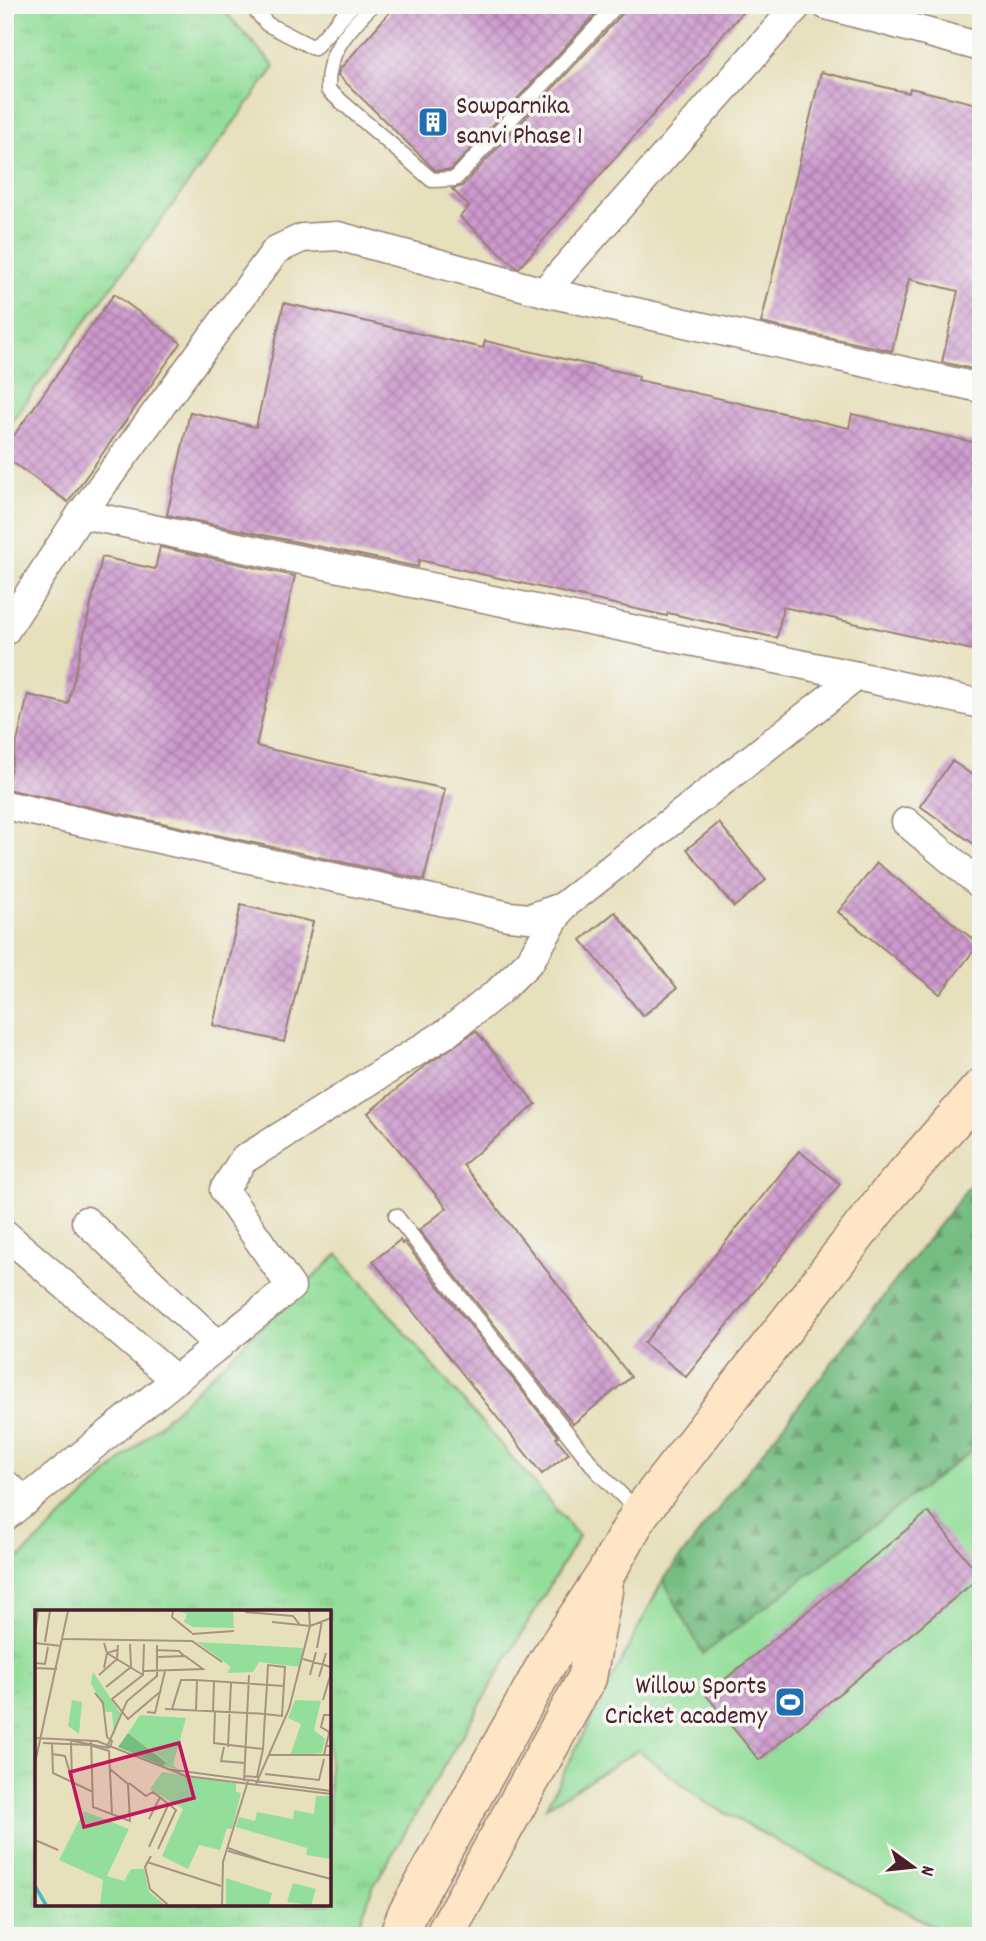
<svg xmlns="http://www.w3.org/2000/svg" width="986" height="1941" viewBox="0 0 986 1941" font-family="Dekko,sans-serif">
  <defs>
    <pattern id="grass-tufts" width="24" height="20" patternUnits="userSpaceOnUse" patternTransform="scale(1.75)"><rect width="24" height="20" fill="#93de9a"/><path d="M3 7l-1-3M5 7V3M7 7l1-3M15 17l-1-3M17 17v-4M19 17l1-3" fill="none" stroke="#80be85"/></pattern>
    <pattern id="forest-firs" width="22" height="20" patternUnits="userSpaceOnUse" patternTransform="scale(1.75)"><rect width="22" height="20" fill="#76bd82"/><path d="M5 1l3.5 6h-7zM16 11l3.5 6h-7z" fill="#63996b"/></pattern>
    <pattern id="building-cross-hatch" width="8" height="8" patternUnits="userSpaceOnUse" patternTransform="scale(1.75)"><rect width="8" height="8" fill="#cd9ace"/><path d="M0 0l8 8M0 8l8-8" fill="none" stroke="#a87da7"/></pattern>
  </defs>
  <rect width="100%" height="100%" fill="#f6f6f2"/>
  <filter id="ink" filterUnits="userSpaceOnUse"><feTurbulence type="fractalNoise" baseFrequency=".0143" numOctaves="2"/><feDisplacementMap in="SourceGraphic" scale="14" xChannelSelector="R" yChannelSelector="G"/><feConvolveMatrix kernelMatrix="1 2 1 2 8 2 1 2 1" color-interpolation-filters="sRGB"/></filter>
  <filter id="wash" filterUnits="userSpaceOnUse"><feTurbulence type="fractalNoise" baseFrequency=".00686" numOctaves="4" result="noise"/><feDisplacementMap in="SourceGraphic" scale="28" xChannelSelector="R" yChannelSelector="G"/><feGaussianBlur stdDeviation="1.57" result="paint"/><feColorMatrix in="noise" values="0 0 0 0 0 0 0 0 0 0 0 0 0 0 0 0 0 1.4 0 .05"/><feComposite in="paint" operator="in"/></filter>
  <g filter="url(#wash)">
    <rect width="100%" height="100%" fill="#e7e0bc"/>
    <g fill="url(#grass-tufts)" stroke="#6e7e62" stroke-width="2" fill-rule="evenodd">
      <polygon points="5,5 219,5 275,67 5,430"/>
      <path d="M338,1254L579,1536L373,1887L355,1936H5V1572ZM37,1612H329V1904H37Z"/>
    </g>
    <polygon fill="url(#forest-firs)" stroke="#606e56" stroke-width="2" points="981,1171 981,1444 703,1655 663,1580"/>
    <polygon fill="#93de9a" stroke="#6e7e62" stroke-width="2" points="981,1444 981,1936 951,1936 705,1802 638,1750 546,1807 663,1580 703,1654"/>
    <g id="blocks">
      <g fill="url(#building-cross-hatch)">
        <polygon points="396,5 604,5 451,170 435,170 338,75 340,69"/>
        <polygon points="626,5 749,5 519,268 516,267 460,217 469,206 452,189 462,186 624,12"/>
        <polygon points="821,72 909,93 910,88 981,105 981,371 942,362 958,291 909,279 892,351 761,323"/>
        <polygon points="114,294 181,343 68,502 5,457 5,448"/>
        <polygon points="284,303 483,348 485,341 639,376 638,380 849,428 852,414 981,444 981,652 783,607 777,638 668,613 667,616 419,560 418,567 167,515 190,412 256,427"/>
        <polygon points="160,547 295,576 256,746 445,789 424,880 6,789 28,695 68,704 102,557 155,569"/>
        <polygon points="952,761 981,781 981,849 920,806"/>
        <polygon points="719,823 766,880 734,907 687,849"/>
        <polygon points="877,863 979,944 940,994 838,912"/>
        <polygon points="241,905 313,922 284,1042 213,1025"/>
        <polygon points="615,912 677,988 643,1016 581,940"/>
        <polygon points="476,1031 536,1104 463,1165 631,1377 573,1424 419,1230 447,1208 368,1113 425,1066"/>
        <polygon points="799,1151 840,1184 686,1377 644,1343"/>
        <polygon points="400,1240 402,1244 404,1242 558,1436 556,1438 569,1453 542,1474 373,1261"/>
        <polygon points="928,1512 981,1576 759,1760 706,1695"/>
      </g>
    </g>
  </g>
  <g filter="url(#ink)">
    <use href="#blocks" fill-opacity="0" stroke="#988074" stroke-width="2"/>
    <g fill="none" stroke-linecap="round" stroke-linejoin="round">
      <g stroke="#988074" stroke-width="17">
        <g id="lane">
          <polyline points="251,5 267,24 314,48 352,5"/>
          <path d="M372,5C348,31 326,52 328,90L432,180L455,179L617,5"/>
          <polyline points="396,1216 598,1472 639,1512"/>
        </g>
      </g>
      <g stroke="#988074" stroke-width="31">
        <g id="street">
          <polyline points="826,5 981,47"/>
          <polyline points="544,292 798,5"/>
          <polyline points="81,514 857,676 981,704"/>
          <polyline points="5,631 81,514 276,250 302,238 338,236 544,292 981,388"/>
          <polyline points="5,805 509,916 530,918 562,907 857,676"/>
          <polyline points="906,822 981,885"/>
          <polyline points="86,1221 219,1346"/>
          <polyline points="5,1234 176,1380"/>
          <polyline points="5,1484 26,1501"/>
          <polyline points="5,1517 291,1287 224,1190 243,1160 448,1032 498,992 530,961 562,907"/>
        </g>
      </g>
      <g stroke="#988074" stroke-width="41">
        <g id="secondary">
          <polyline points="398,1936 406,1916 547,1663 605,1575 640,1513 886,1197 981,1088"/>
          <polyline points="444,1936 587,1678 603,1591"/>
        </g>
      </g>
      <use href="#lane" stroke="#fff" stroke-width="14"/>
      <use href="#street" stroke="#fff" stroke-width="28"/>
      <use href="#secondary" stroke="#fde5c5" stroke-width="38"/>
    </g>
  </g>
  <defs>
    <g id="building-square" transform="scale(1.575)"><rect x="-9" y="-9" width="18" height="18" rx="4" fill="#1f6fb2" stroke="#f6f6f2"/><path d="M-4-6H4V6H1V3H-1V6H-4ZM-2.5-4.3h1.7v1.8h-1.7ZM.8-4.3h1.7v1.8H.8ZM-2.5-1h1.7V.8h-1.7ZM.8-1h1.7V.8H.8Z" fill="#fff"/></g>
    <g id="stadium-square" transform="scale(1.575)"><rect x="-9" y="-9" width="18" height="18" rx="4" fill="#1f6fb2" stroke="#f6f6f2"/><path d="M0-5a6.5 5 0 1 0 0 10a6.5 5 0 1 0 0-10ZM-3.5-1.8h7v3.6h-7Z" fill="#fff"/></g>
  </defs>
  <g fill-rule="evenodd">
    <use href="#building-square" x="433" y="122"/>
    <use href="#stadium-square" x="790" y="1702"/>
  </g>
  <g text-anchor="middle" dominant-baseline="central" stroke-width="7" stroke-linejoin="round" paint-order="stroke">
    <g font-size="26" fill="#4a1f2b" stroke="#f6f6f2" text-anchor="start">
      <text x="456" y="107">Sowparnika<tspan x="456" dy="30">sanvi Phase 1</tspan></text>
      <text x="767" y="1687" text-anchor="end">Willow Sports<tspan x="767" dy="30">Cricket academy</tspan></text>
    </g>
  </g>
  <g transform="translate(35 1610)">
    <rect width="296" height="296" fill="#e7e0bc"/>
    <path d="M143,1H198L199,18L158,17L149,12L152,4ZM162,32L268,38L265,57L224,52L218,62L192,63L196,57ZM58,62L86,104L79,126L77,102H71L56,73ZM37,90L47,92L44,124L33,116ZM260,90L286,91L279,120L290,129L287,143L255,146L266,114L253,108ZM127,162L201,173V182L206,183L197,219L192,218L185,240L164,235L153,259L127,246L148,199L115,179ZM281,186H296V249L271,245L272,238L201,217L204,207L220,211L222,202L258,209L259,200L279,204ZM49,201L94,219L72,266L89,271L96,259H109L114,282L130,295H65L68,270L24,250ZM191,268L237,283L234,295H191Z" fill="#93de9a"/>
    <path d="M93,123L132,153L128,156L83,137Z" fill="#76bd82"/>
    <path d="M258,273L281,279L276,295L252,292Z" fill="#93de9a"/>
    <path d="M105,105L151,108L138,155L143,159L128,156L132,152L93,123Z" fill="#93de9a"/>
    <path fill="none" stroke="#4ab7c6" stroke-width="3.5" d="M0,276L11,295"/>
    <path fill="none" stroke="#a89382" stroke-width="2" d="M138,1L137,7L157,23M210,2L258,6L265,15M237,12L275,16L274,1M0,24L3,1M157,24L199,21M28,29L157,31L187,52M10,32L15,1M0,33L26,36M69,33L72,43L108,65M109,34L108,65L77,89L93,109L126,81M282,38L287,11M122,40L144,41L149,46M268,49L296,57M0,53L10,54L13,37M0,58L22,59M69,58L72,43L82,40M109,61L168,59L150,46L122,47M64,65L82,49L83,35M275,65L281,42M284,67L291,43M71,77L96,57L95,34M60,83L68,93L72,127L77,131L75,138M288,90L296,63M130,99L213,103L230,104L247,106L250,57L233,55L232,75L230,104L228,139L179,133L180,101M137,99L146,70H162M161,100L162,70L249,76M178,101L179,72M112,102L120,103L130,61M294,122L286,117L289,105H296M0,128L62,131L151,166L296,184M33,130L74,138M56,130L58,197L95,211L93,174L75,159M36,132L37,172M8,133L55,135L74,141L77,204M17,133L18,163L58,182M291,136L296,115M296,136H291L289,145H296M72,137L92,91L122,66V35M189,137L186,151L210,153M193,137L196,73M17,144L30,146L36,167M233,145H289M0,153L33,1M132,159L296,181M230,164L284,170L289,149M210,166L222,167L228,139M209,171L214,65M94,173L111,186L118,182L141,200L123,239M221,174L254,99L275,16L296,8M114,209L125,187M0,230L23,240M114,237L134,193M193,241L235,253L193,238M116,246L110,257L115,279L133,295M112,252L186,276M235,253L296,269M187,295L188,252L213,171"/>
    <path fill="#c2185b" fill-opacity="0.15" stroke="#c2185b" stroke-width="3.5" d="M144,133L159,188L49,217L35,162Z"/>
    <rect width="296" height="296" fill="none" stroke="#4a1f2b" stroke-width="3.5"/>
  </g>
  <rect width="986" height="1941" fill="none" stroke="#f6f6f2" stroke-width="28"/>
  <g transform="translate(913 1867) rotate(105)" stroke="#f6f6f2" stroke-width="5" paint-order="stroke">
  <path d="M0-5L12 26L0 18L-12 26Z" fill="#4a1f2b"/>
  <text y="-10" font-size="19" font-weight="bold" text-anchor="middle" fill="#4a1f2b">N</text>
  </g>
</svg>
